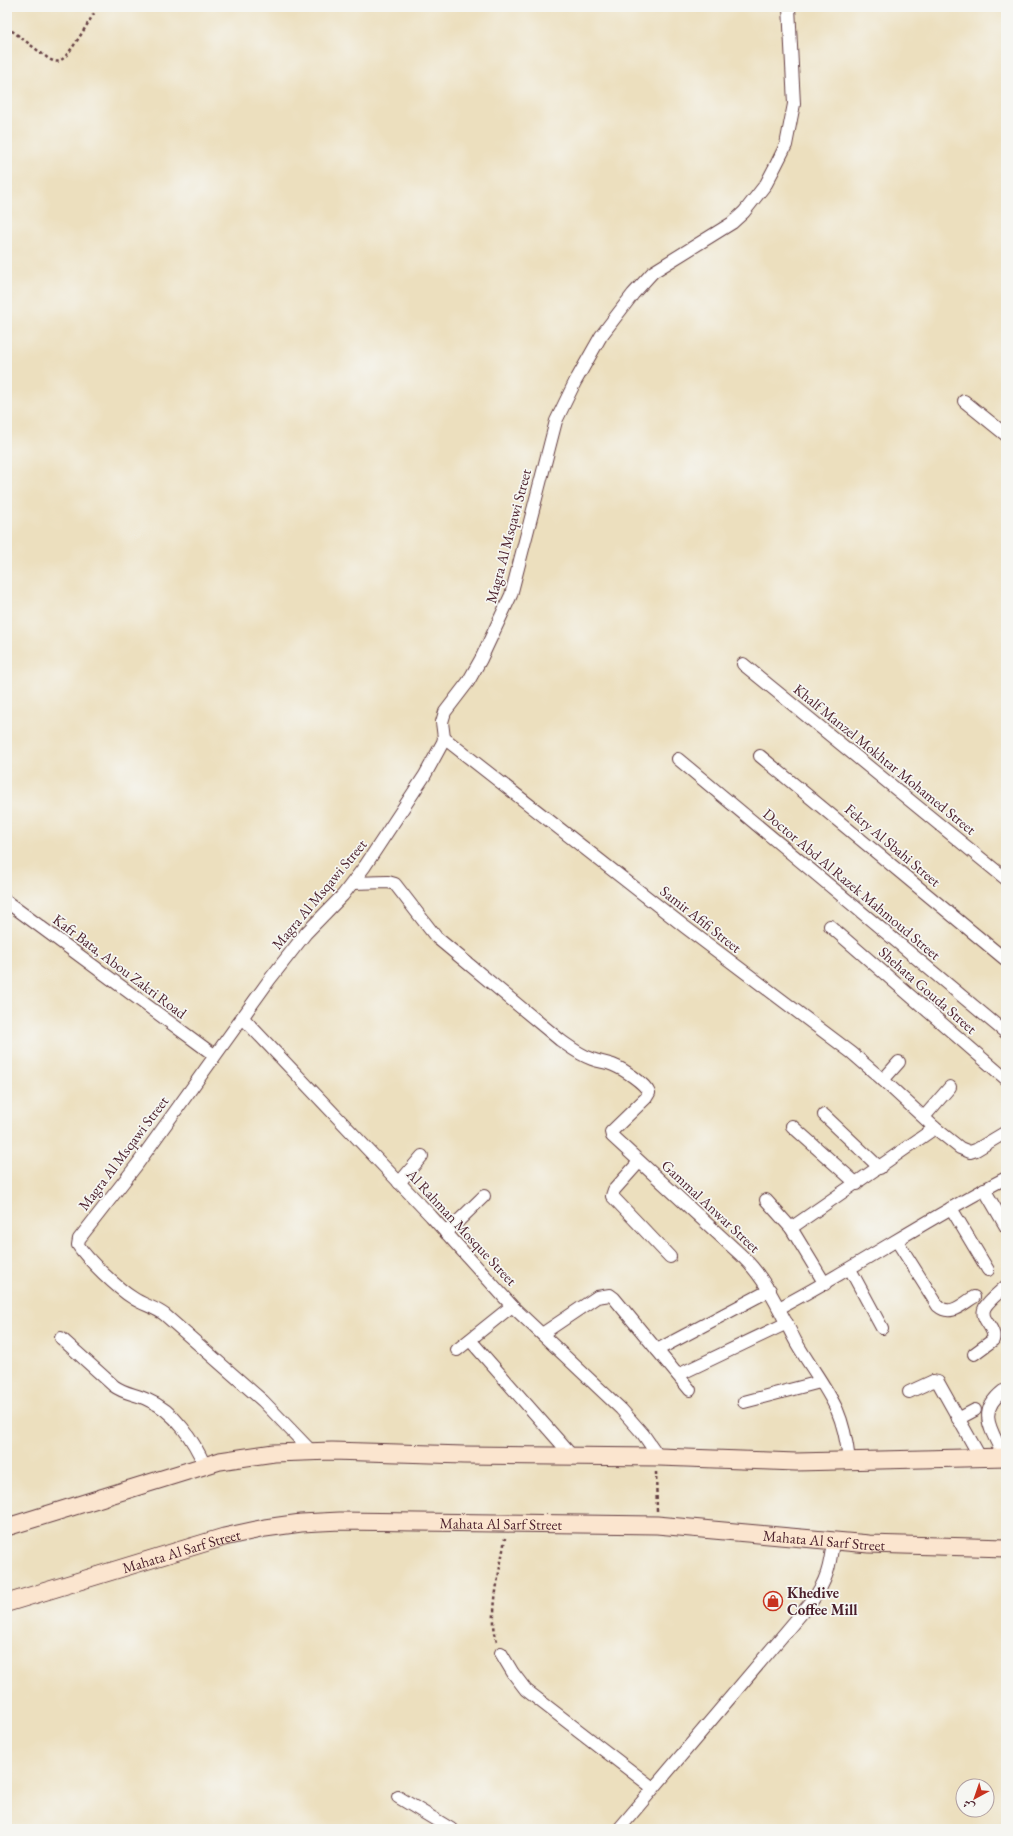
<svg xmlns="http://www.w3.org/2000/svg" width="1013" height="1836" viewBox="0 0 1013 1836" font-family="'EB Garamond',Amiri,serif">
  <rect width="100%" height="100%" fill="#f6f6f2"/>
  <filter id="ink" filterUnits="userSpaceOnUse"><feTurbulence type="fractalNoise" baseFrequency=".025" numOctaves="2"/><feDisplacementMap in="SourceGraphic" scale="8" xChannelSelector="R" yChannelSelector="G"/><feConvolveMatrix kernelMatrix="1 2 1 2 8 2 1 2 1" color-interpolation-filters="sRGB"/></filter>
  <filter id="wash" filterUnits="userSpaceOnUse"><feTurbulence type="fractalNoise" baseFrequency=".012" numOctaves="4" result="noise"/><feDisplacementMap in="SourceGraphic" scale="16" xChannelSelector="R" yChannelSelector="G"/><feGaussianBlur stdDeviation="0.9" result="paint"/><feColorMatrix in="noise" values="0 0 0 0 0 0 0 0 0 0 0 0 0 0 0 0 0 1.4 0 .05"/><feComposite in="paint" operator="in"/></filter>
  <g filter="url(#wash)">
    <rect width="100%" height="100%" fill="#ecdfbe"/>
  </g>
  <g filter="url(#ink)">
    <g fill="none" stroke-linecap="round" stroke-linejoin="round">
      <g stroke="#623c41" stroke-width="14">
        <g id="street">
          <polyline points="964,401 1006,435"/>
          <polyline points="743,664 1006,879"/>
          <polyline points="444,738 685,927 852,1053 883,1080 935,1128 960,1148 970,1152 976,1150 1006,1132"/>
          <polyline points="760,756 1006,960"/>
          <polyline points="678,759 1006,1033"/>
          <path d="M353,883L388,882L395,884L436,937L560,1040C570,1047 580,1055 592,1059C599,1062 606,1062 613,1065C623,1069 645,1083 649,1093L646,1098L611,1132L612,1136L741,1255C768,1281 779,1310 796,1342C809,1365 826,1386 837,1410C844,1426 847,1443 849,1460"/>
          <polyline points="7,902 214,1055"/>
          <polyline points="830,926 1006,1079"/>
          <polyline points="242,1017 431,1216 512,1306 621,1409 643,1434 659,1457"/>
          <polyline points="883,1080 899,1062"/>
          <polyline points="824,1115 880,1168"/>
          <polyline points="924,1117 950,1087"/>
          <polyline points="792,1126 857,1184"/>
          <polyline points="639,1162 614,1190 612,1196 670,1257"/>
          <polyline points="399,1183 422,1156"/>
          <polyline points="984,1189 1006,1227"/>
          <polyline points="766,1200 791,1228 825,1284"/>
          <polyline points="951,1208 988,1270"/>
          <polyline points="791,1228 935,1128"/>
          <polyline points="446,1233 484,1196"/>
          <path d="M897,1241L938,1306C951,1317 962,1304 974,1297"/>
          <polyline points="850,1269 882,1328"/>
          <path d="M779,1308C857,1267 928,1218 1006,1178"/>
          <polyline points="542,1334 597,1297 610,1295 614,1298 690,1390"/>
          <path d="M61,1338L114,1386C125,1394 136,1394 148,1400C175,1411 194,1441 205,1466"/>
          <polyline points="470,1340 573,1457"/>
          <polyline points="457,1350 512,1306"/>
          <polyline points="657,1350 770,1290"/>
          <path d="M974,1354L993,1340C997,1327 978,1320 985,1307C990,1299 1000,1292 1006,1286"/>
          <polyline points="678,1375 787,1323"/>
          <path d="M1003,1391C975,1413 993,1431 1004,1457"/>
          <polyline points="909,1392 933,1381 938,1382 980,1457"/>
          <polyline points="744,1402 820,1382"/>
          <polyline points="958,1419 975,1410"/>
          <path d="M312,1452L263,1401L165,1315C155,1307 143,1305 133,1298C118,1289 87,1259 78,1245L79,1239L136,1166L270,979L306,933L343,895L365,866L425,775L443,742L444,738L442,722L445,712L468,682L481,659L511,595L556,421L575,382L601,336L633,294L653,272L732,223L744,212L766,184L776,165L786,145L794,104L789,7"/>
          <polyline points="501,1653 513,1673 526,1690 653,1788"/>
          <polyline points="398,1797 451,1829"/>
          <path d="M619,1829L812,1601C827,1581 830,1566 833,1541"/>
        </g>
      </g>
      <g stroke="#623c41" stroke-width="19">
        <g id="secondary">
          <polyline points="7,1527 220,1461 274,1453 332,1451 464,1455 659,1457 796,1462 1006,1457"/>
          <path id="s1" d="M7,1603L224,1537L265,1528L301,1523L340,1521L657,1525L869,1544L1006,1548"/>
        </g>
      </g>
      <g stroke="#623c41" stroke-width="2.5" stroke-dasharray="3 3" stroke-linecap="butt">
        <path d="M7,27L49,59C53,61 57,63 61,60C71,54 90,19 98,7"/>
        <polyline points="656,1472 657,1511"/>
        <path d="M497,1641C488,1615 501,1566 505,1538"/>
      </g>
      <use href="#street" stroke="#fff" stroke-width="12"/>
      <use href="#secondary" stroke="#fbe5cf" stroke-width="17"/>
    </g>
  </g>
  <defs>
    <g id="shop-ring" transform="scale(1)"><circle r="9.5" fill="#f6f6f2" stroke="#c8321e" stroke-width="1.5"/><path d="M-5-2.5h2.3a2.7 3.5 0 0 1 5.4 0H5L5.5 6h-11ZM-1.5-2.5h3a1.5 2.3 0 0 0-3 0Z" fill="#c8321e"/></g>
  </defs>
  <g fill-rule="evenodd">
    <use href="#shop-ring" x="773" y="1601"/>
  </g>
  <g text-anchor="middle" dominant-baseline="central" stroke-width="3.5" stroke-linejoin="round" paint-order="stroke">
    <g font-size="15" fill="#4a1f2b" stroke="#f6f6f2">
      <text transform="translate(508 536) rotate(-75)">Magra Al Msqawi Street</text>
      <text transform="translate(885 759) rotate(39)">Khalf Manzel Mokhtar Mohamed Street</text>
      <text transform="translate(893 845) rotate(40)">Fekry Al Sbahi Street</text>
      <text transform="translate(852 884) rotate(40)">Doctor Abd Al Razek Mahmoud Street</text>
      <text transform="translate(319 894) rotate(-50)">Magra Al Msqawi Street</text>
      <text transform="translate(701 919) rotate(38)">Samir Afifi Street</text>
      <text transform="translate(120 966) rotate(37)">Kafr Bata, Abou Zakri Road</text>
      <text transform="translate(928 990) rotate(41)">Shehata Gouda Street</text>
      <text transform="translate(123 1153) rotate(-53)">Magra Al Msqawi Street</text>
      <text transform="translate(711 1206) rotate(43)">Gammal Anwar Street</text>
      <text transform="translate(462 1227) rotate(47)">Al Rahman Mosque Street</text>
      <text stroke="none"><textPath href="#s1" startOffset="505">Mahata Al Sarf Street</textPath></text>
      <text stroke="none"><textPath href="#s1" startOffset="829">Mahata Al Sarf Street</textPath></text>
      <text stroke="none"><textPath href="#s1" startOffset="182">Mahata Al Sarf Street</textPath></text>
    </g>
    <g font-size="15" font-weight="bold" fill="#4a1f2b" stroke="#f6f6f2" text-anchor="start">
      <text x="787" y="1592">Khedive<tspan x="787" dy="17">Coffee Mill</tspan></text>
    </g>
  </g>
  <rect width="1013" height="1836" fill="none" stroke="#f6f6f2" stroke-width="24"/>
  <g transform="translate(975 1798) rotate(220)"><circle r="19" fill="#f6f6f2" stroke="#b1a0a2"/>
  <path d="M0-3L7 15L0 10L-7 15Z" fill="#c8321e"/>
  <text y="-6" font-size="11" font-weight="bold" text-anchor="middle" fill="#4a1f2b">ش</text>
  </g>
</svg>
